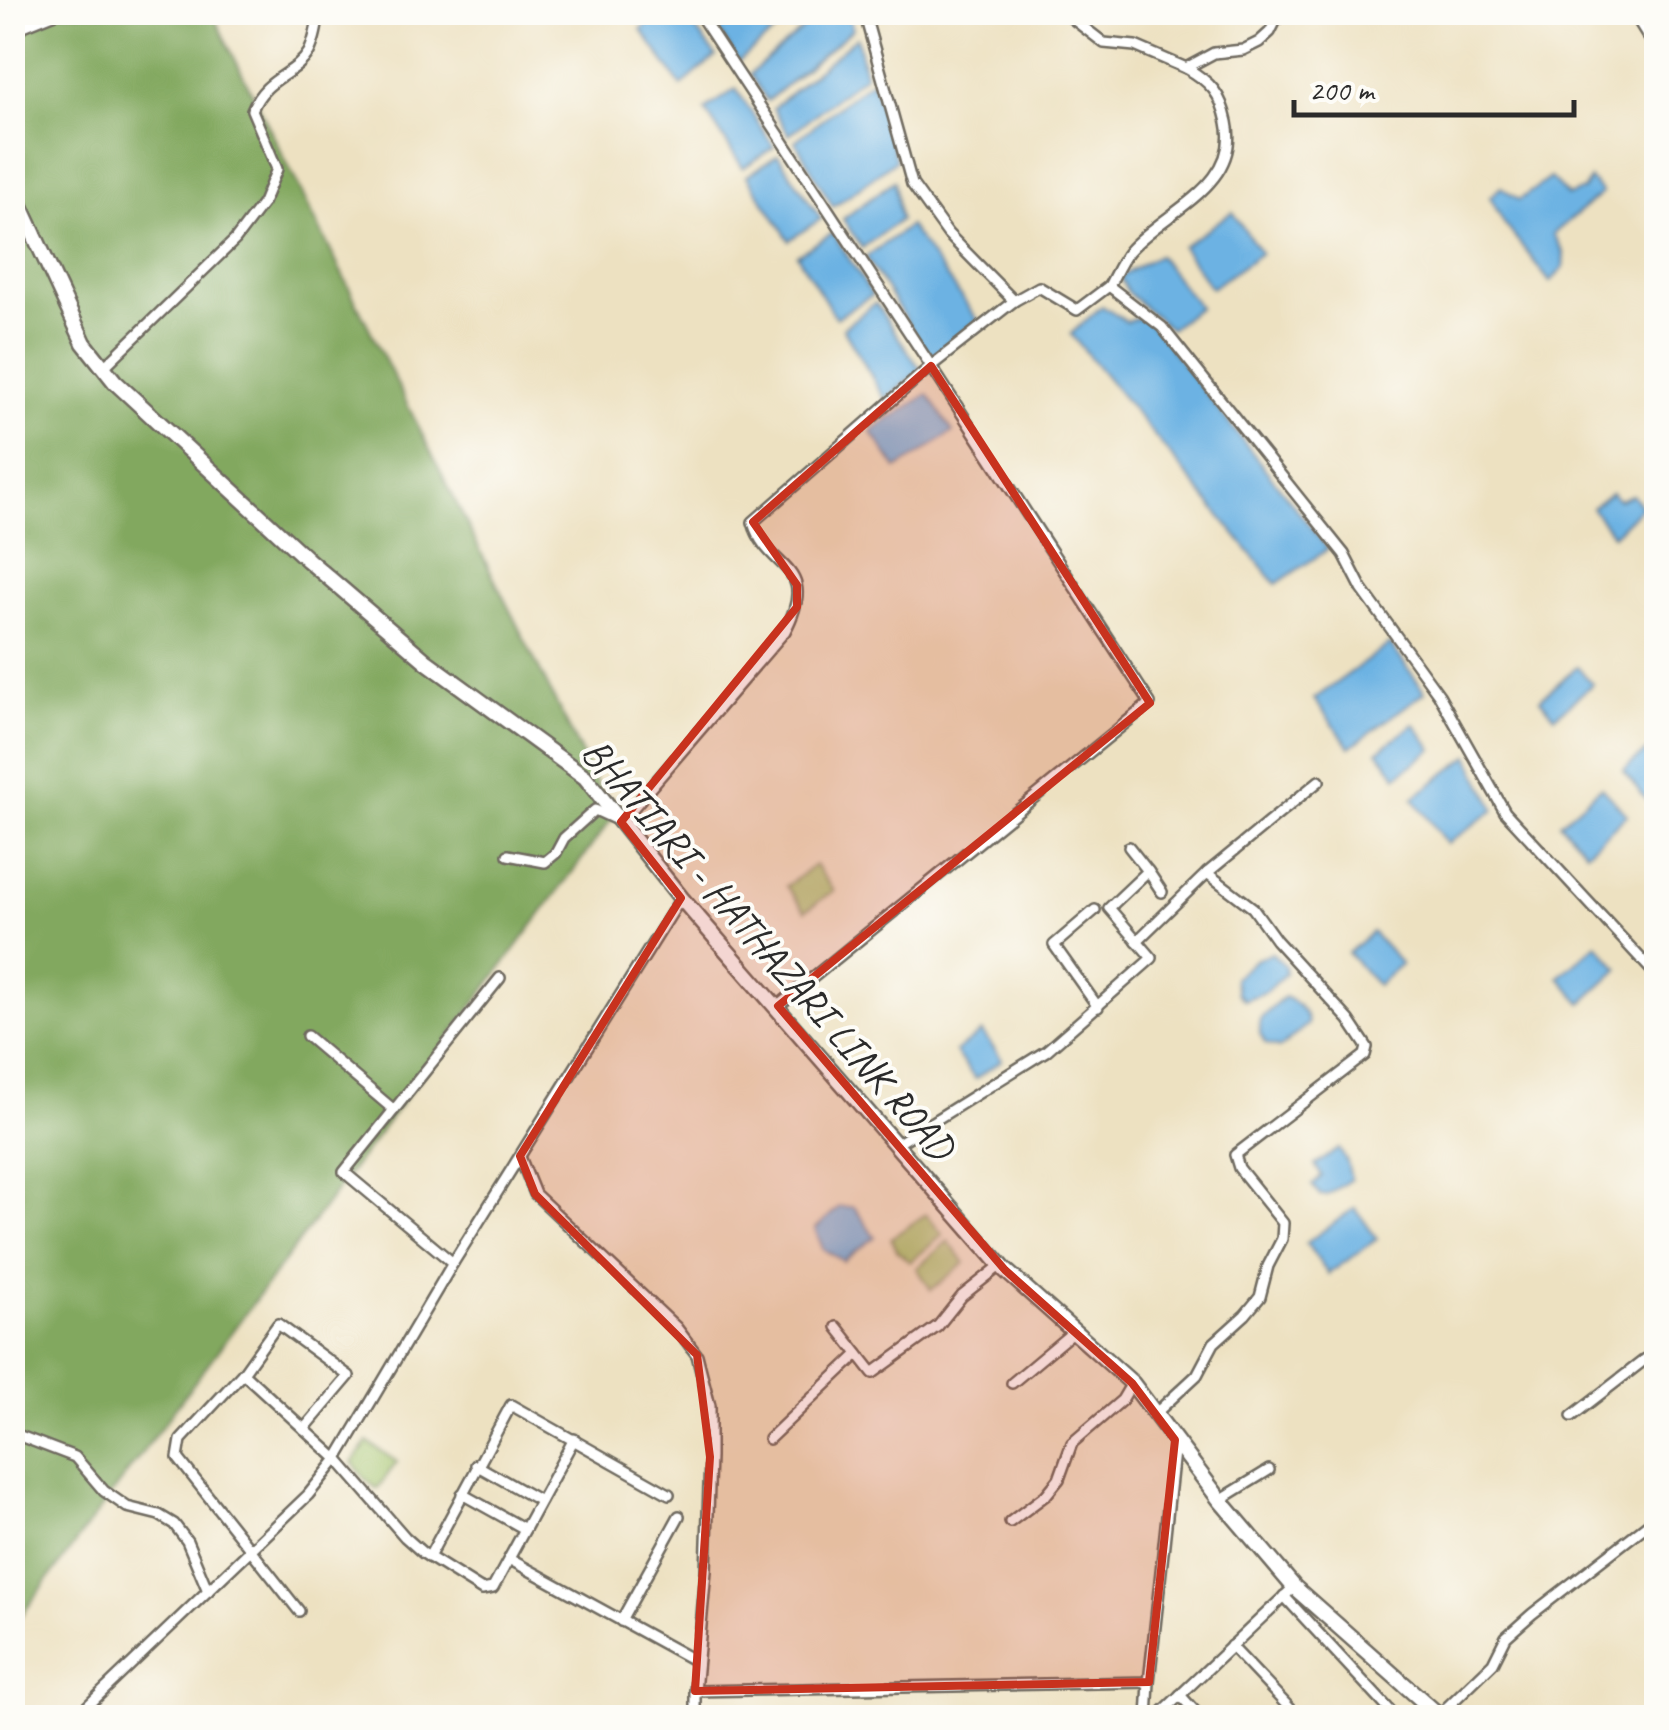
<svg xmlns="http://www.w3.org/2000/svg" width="1669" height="1730" viewBox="0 0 1669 1730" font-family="Caveat,sans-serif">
  <rect width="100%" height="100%" fill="#fdfcf7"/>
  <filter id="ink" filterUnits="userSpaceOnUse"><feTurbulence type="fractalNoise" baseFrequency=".01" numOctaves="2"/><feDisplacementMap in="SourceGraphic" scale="20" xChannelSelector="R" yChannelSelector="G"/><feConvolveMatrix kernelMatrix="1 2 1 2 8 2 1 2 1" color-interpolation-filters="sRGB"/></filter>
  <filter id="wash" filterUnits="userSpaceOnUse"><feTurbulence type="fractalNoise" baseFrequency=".0048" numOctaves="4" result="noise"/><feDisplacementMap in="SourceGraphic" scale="40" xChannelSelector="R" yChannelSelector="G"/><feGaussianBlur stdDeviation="2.25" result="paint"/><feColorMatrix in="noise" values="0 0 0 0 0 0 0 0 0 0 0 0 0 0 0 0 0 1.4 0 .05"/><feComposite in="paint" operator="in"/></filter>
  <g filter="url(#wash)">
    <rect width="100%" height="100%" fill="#ede1c1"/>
    <g fill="#a3c26a" stroke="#67764a" stroke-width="2.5">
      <polygon points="815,865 834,891 805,911 786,886"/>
      <polygon points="926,1214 943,1235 910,1262 898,1252 891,1238"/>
      <polygon points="948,1241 965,1263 931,1290 917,1268"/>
      <polygon points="368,1442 397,1462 377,1489 363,1477 353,1462"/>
    </g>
    <polygon fill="#82a85e" stroke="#566a44" stroke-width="2.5" points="13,13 212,13 613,817 13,1627"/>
    <g fill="#6cb2e3" stroke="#4c6e87" stroke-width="2.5">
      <polygon points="823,12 847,13 853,29 767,101 750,74"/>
      <polygon points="663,13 683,13 716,56 681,86 641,29"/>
      <polygon points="708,13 799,13 738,62"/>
      <polygon points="857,37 865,75 789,135 773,108"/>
      <polygon points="872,80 896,160 833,207 795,141"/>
      <polygon points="736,89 774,147 743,168 705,110"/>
      <polygon points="778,155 821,219 789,240 747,176"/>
      <polygon points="1550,178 1568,196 1583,190 1590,179 1602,193 1553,234 1564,253 1563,269 1550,282 1504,223 1490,197 1501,187 1519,200"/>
      <polygon points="894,181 900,220 862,248 843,219"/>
      <polygon points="1232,212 1261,253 1211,288 1182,247"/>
      <polygon points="909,226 978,320 930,358 866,257"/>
      <polygon points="833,233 872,295 836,318 797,255"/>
      <polygon points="1158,255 1199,307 1170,329 1128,293 1120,277"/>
      <polygon points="875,303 921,370 885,399 843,328"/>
      <polygon points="1102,306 1127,322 1141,317 1155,329 1328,549 1276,584 1071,334"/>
      <polygon points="928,394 953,432 897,469 871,431"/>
      <polygon points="1611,493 1619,500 1632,495 1642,506 1613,535 1592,508"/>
      <polygon points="1390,644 1425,692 1350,747 1314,699"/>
      <polygon points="1577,667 1593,684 1555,716 1540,699"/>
      <polygon points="1414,724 1433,749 1397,776 1378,751"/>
      <polygon points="1654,745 1656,748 1656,811 1623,771"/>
      <polygon points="1469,756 1495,809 1447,844 1413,798"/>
      <polygon points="1601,787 1627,815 1586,852 1560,823"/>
      <polygon points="1372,932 1401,964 1377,985 1348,953"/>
      <polygon points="1597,944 1619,969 1582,1003 1559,977"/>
      <polygon points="1272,953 1285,966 1285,974 1265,992 1244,1000 1237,993 1234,978 1255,960"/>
      <path d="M1284,997C1296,1002 1306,1011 1308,1024L1280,1048L1266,1044L1260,1034V1019Z"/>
      <polygon points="982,1032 1002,1060 975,1079 955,1052"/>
      <polygon points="1339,1149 1347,1162 1351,1179 1327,1195 1320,1195 1312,1185 1322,1176 1315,1165"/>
      <polygon points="839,1207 854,1207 875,1237 843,1261 823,1249 815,1229"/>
      <polygon points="1355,1208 1377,1239 1328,1274 1306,1243"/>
    </g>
  </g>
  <g filter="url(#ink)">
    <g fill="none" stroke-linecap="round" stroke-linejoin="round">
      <g stroke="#6f6b60" stroke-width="14">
        <g id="street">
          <polyline points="864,12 912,184 948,234 1014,301 1039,287 1077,310 1109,286"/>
          <polyline points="1064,12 1104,43 1135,46 1186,68"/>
          <path d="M1280,12L1270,32L1259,42L1243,50L1214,53L1186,68C1211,82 1221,94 1227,122C1241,186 1164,211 1129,251C1121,261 1115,275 1109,286L1162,327L1344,554L1362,589L1439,695L1505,812L1656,975"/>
          <polyline points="1633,12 1656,49"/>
          <polyline points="12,27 16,29 58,12"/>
          <path d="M104,367L235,240L263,203L277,169L252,110C266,76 295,76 309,52C315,40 317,26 319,12"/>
          <path d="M508,855L545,862L556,853L564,838L595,810L621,822L785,631C821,563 767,572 753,522L931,366L698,12"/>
          <polyline points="1148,871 1162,892"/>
          <polyline points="1207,873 1319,781"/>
          <polyline points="1095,910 1054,945 1098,1007"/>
          <polyline points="1137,941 1207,873 1253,908 1276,940 1349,1020 1367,1047 1365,1055 1235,1155 1239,1168 1283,1223 1282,1239 1268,1266 1260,1297 1245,1315 1214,1343 1197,1375 1156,1413"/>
          <polyline points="778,1006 1150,703 931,366 1014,301"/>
          <polyline points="307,1036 394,1110"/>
          <polyline points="897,1144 1046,1051 1152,958 1109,908 1148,871 1129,847"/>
          <polyline points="520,1157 535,1194 676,1327 697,1355 710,1406 710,1457 706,1571 695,1691"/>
          <polyline points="453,1263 344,1172 500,978"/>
          <polyline points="837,1327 873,1373 938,1326 962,1296 1001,1265"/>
          <polyline points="243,1373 278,1324 349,1376 304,1429"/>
          <polyline points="1012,1383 1073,1332"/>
          <polyline points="1572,1416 1656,1351"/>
          <polyline points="12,1433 75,1457 104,1491 127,1507 159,1515 174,1524 187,1541 208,1591"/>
          <polyline points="769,1439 858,1354"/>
          <polyline points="476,1465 540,1501"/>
          <polyline points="462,1494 525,1529"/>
          <polyline points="1220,1500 1269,1470"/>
          <polyline points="1010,1522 1046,1495 1059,1479 1072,1443 1122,1400 1132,1383"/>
          <polyline points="429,1557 511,1405 669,1494"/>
          <polyline points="509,1559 697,1662"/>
          <polyline points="1284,1596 1397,1718"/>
          <polyline points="299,1611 178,1458 181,1440 243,1373 337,1459 405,1537 423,1553 482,1590 493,1588 574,1439"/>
          <polyline points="621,1621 679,1516"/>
          <polyline points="1231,1646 1299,1718"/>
          <polyline points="1180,1695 1201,1718"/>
          <polyline points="1439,1715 1493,1663 1506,1637 1532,1614 1656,1518"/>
          <polyline points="75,1718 308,1495 337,1459 453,1263 681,898"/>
          <polyline points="695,1718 695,1691 1149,1682 1175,1442"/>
          <polyline points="1147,1718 1149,1682"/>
          <polyline points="1156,1718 1294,1587"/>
        </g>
      </g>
      <g stroke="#6f6b60" stroke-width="19">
        <polyline id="primary" points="12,187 84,343 115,382 308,560 427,662 585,777 681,898 1005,1270 1132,1383 1220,1500 1294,1587 1442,1718"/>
      </g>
      <use href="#street" stroke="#fff" stroke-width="9"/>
      <use href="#primary" stroke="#fff" stroke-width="14"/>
    </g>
  </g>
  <path fill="#c8321e" fill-opacity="0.2" stroke="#c8321e" stroke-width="8" stroke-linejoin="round" d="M931,366L1150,703L778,1006L1005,1270L1132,1383L1175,1440L1149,1682L695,1691L710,1457L697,1355L535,1194L520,1156L681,898L621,822L797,607V585L753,522Z"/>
  <g text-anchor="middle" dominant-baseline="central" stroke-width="8" stroke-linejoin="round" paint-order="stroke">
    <g font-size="40" fill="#2b2b2b" stroke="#fdfcf7">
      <text transform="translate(768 949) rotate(49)">BHATIARI - HATHAZARI LINK ROAD</text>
    </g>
  </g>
  <rect width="1669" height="1730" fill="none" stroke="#fdfcf7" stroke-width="50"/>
  <path d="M1294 100v15h280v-15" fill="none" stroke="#2b2b2b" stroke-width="5"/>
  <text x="1309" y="100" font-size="30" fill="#2b2b2b" stroke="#fdfcf7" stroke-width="8" paint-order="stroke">200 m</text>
</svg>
